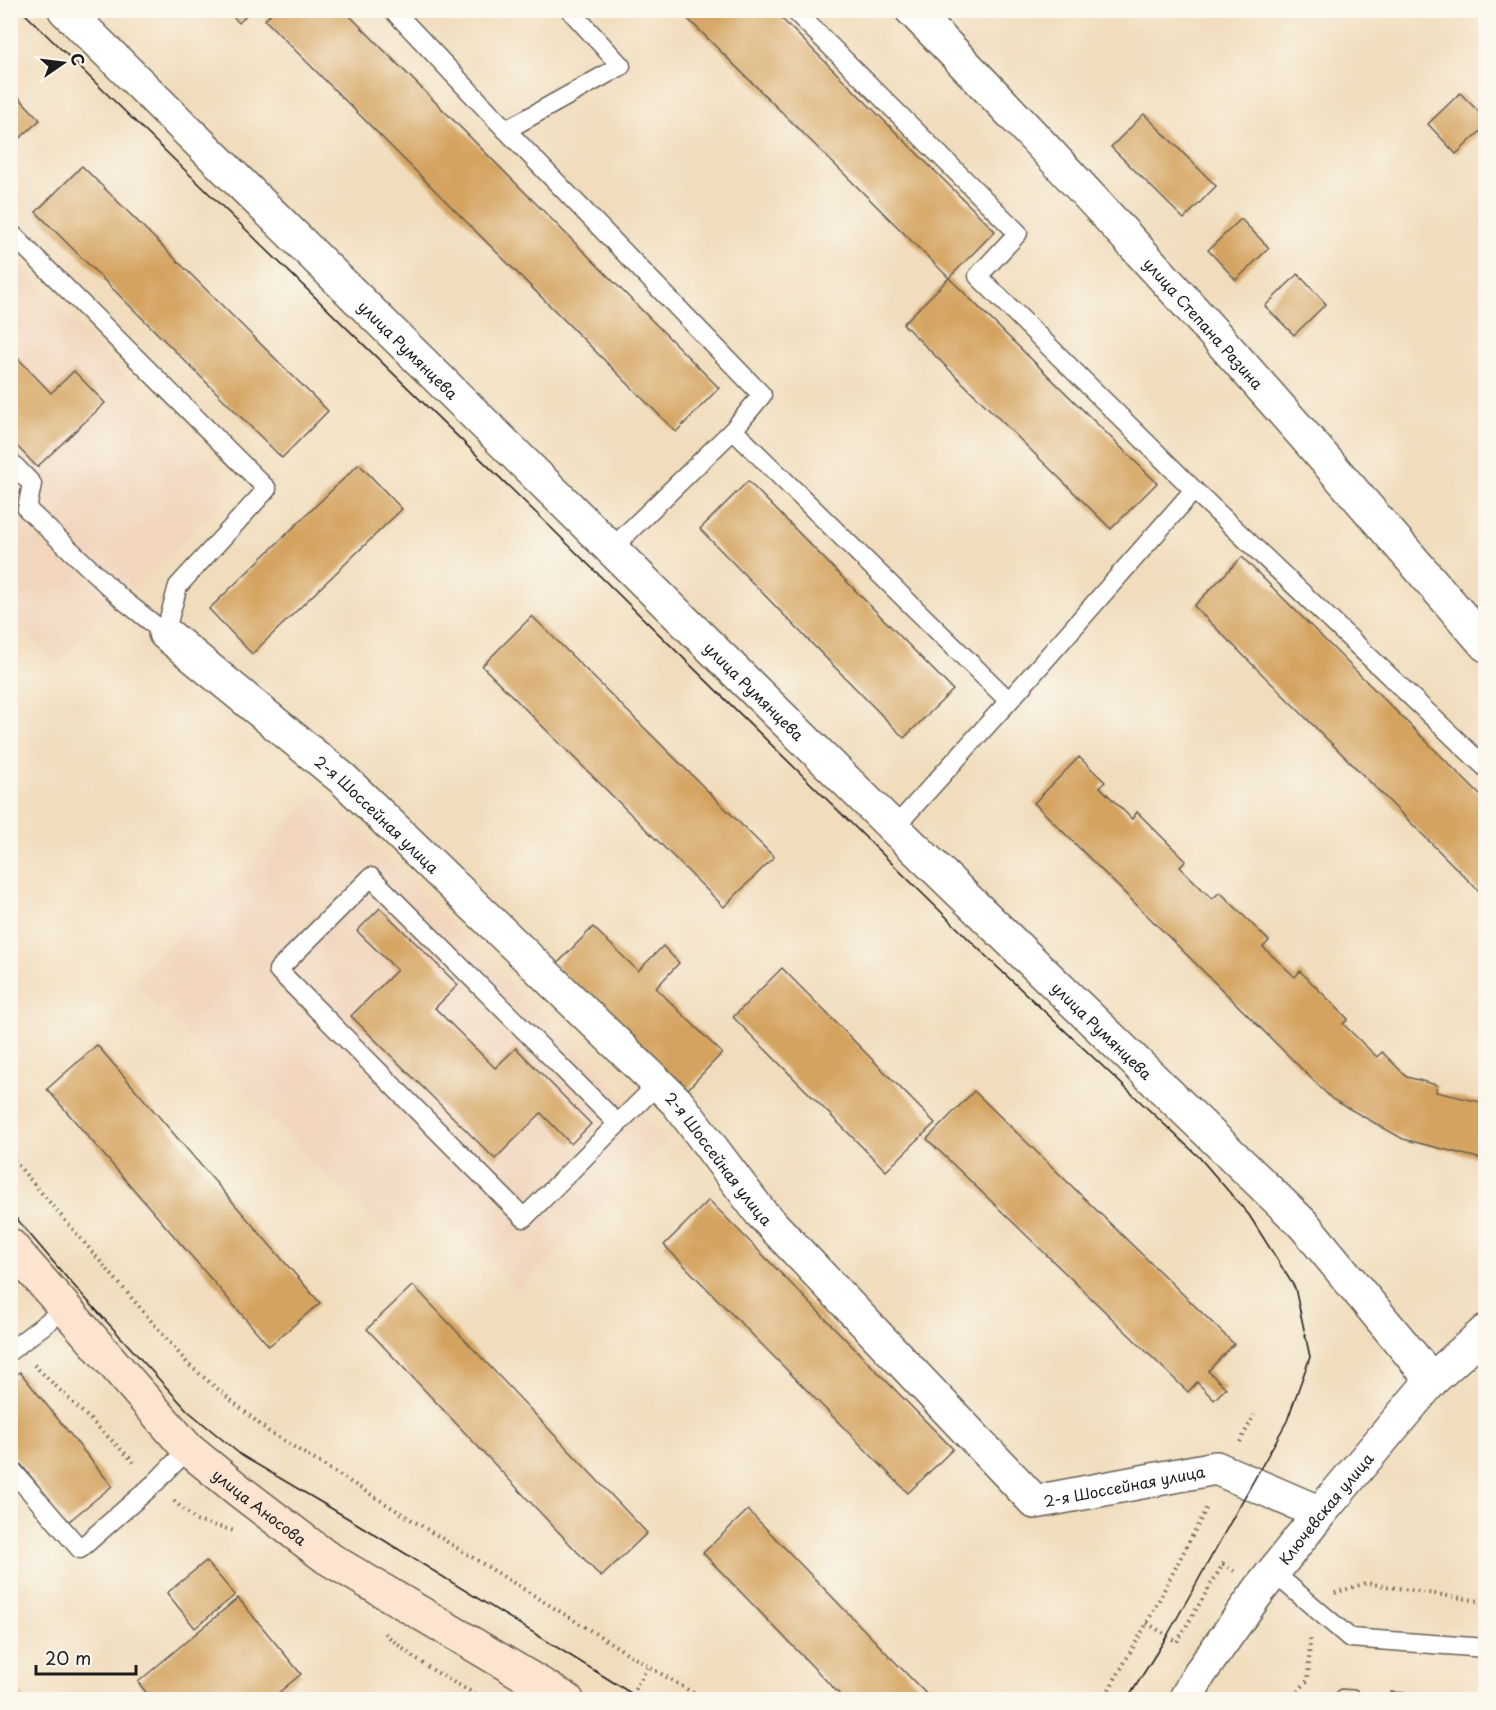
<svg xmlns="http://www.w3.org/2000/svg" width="1496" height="1710" viewBox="0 0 1496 1710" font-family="'Playpen Sans',sans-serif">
  <rect width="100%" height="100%" fill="#fbf7ec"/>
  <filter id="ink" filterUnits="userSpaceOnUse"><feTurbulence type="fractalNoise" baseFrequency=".0167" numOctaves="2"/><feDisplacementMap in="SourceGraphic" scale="12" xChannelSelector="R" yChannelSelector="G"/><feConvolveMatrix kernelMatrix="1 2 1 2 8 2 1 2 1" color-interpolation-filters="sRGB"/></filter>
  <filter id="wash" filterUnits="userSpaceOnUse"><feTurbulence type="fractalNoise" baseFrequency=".008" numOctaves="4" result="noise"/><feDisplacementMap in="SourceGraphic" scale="24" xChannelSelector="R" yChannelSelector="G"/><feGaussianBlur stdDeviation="1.35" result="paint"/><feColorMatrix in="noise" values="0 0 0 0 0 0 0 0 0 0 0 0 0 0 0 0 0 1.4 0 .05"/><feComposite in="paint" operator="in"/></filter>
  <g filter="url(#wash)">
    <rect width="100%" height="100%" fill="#f1ddbd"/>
    <g fill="#f1d5bd">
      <polygon points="10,256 236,489 55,664 11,617"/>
      <polygon points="320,792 667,1141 517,1291 426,1199 388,1236 132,980"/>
    </g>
    <g id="blocks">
      <g fill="#d4a35f">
        <polygon points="227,10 251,10 239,23"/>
        <polygon points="274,10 344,10 719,388 676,432 265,20"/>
        <polygon points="679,10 773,10 995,231 949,278"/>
        <polygon points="10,88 40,120 10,147"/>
        <polygon points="1460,93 1486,119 1486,126 1456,154 1428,124"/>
        <polygon points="1144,114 1216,186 1184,219 1111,147"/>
        <polygon points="82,166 328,411 282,458 36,212"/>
        <polygon points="1241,219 1269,248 1236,280 1208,250"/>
        <polygon points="1298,274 1326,304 1294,335 1265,306"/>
        <polygon points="949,278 1157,483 1111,529 903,324"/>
        <polygon points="10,350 51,393 74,371 105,403 37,467 10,439"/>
        <polygon points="359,464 402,509 252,654 209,609"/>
        <polygon points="748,481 953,690 904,738 700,529"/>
        <polygon points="1242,557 1486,801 1486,898 1194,606"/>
        <polygon points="532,616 774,857 724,907 482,666"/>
        <polygon points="1079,757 1105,782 1100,787 1132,819 1137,812 1186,861 1180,867 1212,899 1220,892 1269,941 1263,947 1295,977 1300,971 1348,1019 1343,1024 1377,1057 1382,1052 1407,1077 1437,1085 1436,1092 1480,1102 1486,1093 1486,1160 1403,1139 1332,1099 1034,803"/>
        <polygon points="380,908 458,985 435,1008 495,1068 516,1048 591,1124 571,1144 541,1113 495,1159 351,1016 397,970 357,931"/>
        <polygon points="593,927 638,971 663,946 679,963 656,988 722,1053 685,1092 555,966"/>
        <polygon points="782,968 935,1123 886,1171 733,1017"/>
        <polygon points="97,1045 320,1303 269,1346 47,1089"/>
        <polygon points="974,1091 1234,1344 1208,1371 1226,1388 1214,1400 1197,1382 1188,1392 927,1139"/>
        <polygon points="709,1200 953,1449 908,1493 664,1245"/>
        <polygon points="413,1285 647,1533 601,1577 367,1329"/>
        <polygon points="20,1372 112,1486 68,1522 10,1451 10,1380"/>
        <polygon points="748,1510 932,1700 845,1700 703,1553"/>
        <polygon points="206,1561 235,1595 195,1628 167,1593"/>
        <polygon points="238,1598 301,1674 270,1700 152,1700 138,1682"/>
        <polygon points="10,1681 25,1700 10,1700"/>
        <polygon points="1340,1689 1357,1690 1357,1697 1365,1698 1365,1700 1329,1700"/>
        <polygon points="1391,1692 1409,1693 1409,1700 1390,1700"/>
        <polygon points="1428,1694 1445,1694 1445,1700 1427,1700"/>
        <polygon points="1461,1695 1486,1696 1486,1700 1461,1700"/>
      </g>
    </g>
  </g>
  <g filter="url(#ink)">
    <use href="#blocks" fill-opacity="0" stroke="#676054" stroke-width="1.5"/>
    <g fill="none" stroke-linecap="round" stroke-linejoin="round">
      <g stroke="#676054" stroke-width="21">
        <g id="service">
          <polyline points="393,10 506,130"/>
          <polyline points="570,10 621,66 506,130 762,395 733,430 611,549"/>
          <polyline points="794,10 1018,233 978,276 1194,490 1009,701"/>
          <polyline points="10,232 267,489 178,586 165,633 122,599 27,509 32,484 10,461"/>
          <polyline points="733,430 1009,701 894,828"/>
          <polyline points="1194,490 1486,768"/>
          <path d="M618,1124L371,877L278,970L524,1218C569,1173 613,1128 658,1084"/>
          <polyline points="10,1351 66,1308"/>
          <polyline points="10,1468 80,1549 155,1483 188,1449"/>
          <polyline points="1273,1572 1350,1638 1486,1648"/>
        </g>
      </g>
      <g stroke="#676054" stroke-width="36">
        <g id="minor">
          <path id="s1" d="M65,10L894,828L1304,1225L1432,1380"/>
          <path id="s2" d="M912,10C1112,213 1300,429 1486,645"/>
          <path id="s3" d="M165,633L343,779L677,1102L760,1212L1035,1502L1216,1468L1320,1513"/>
        </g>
      </g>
      <g stroke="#676054" stroke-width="36">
        <g id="tertiary">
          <path id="s4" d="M1185,1700L1200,1673L1260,1589L1320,1513L1432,1380L1486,1331"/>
        </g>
      </g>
      <g stroke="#676054" stroke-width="36">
        <g id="secondary">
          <path id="s5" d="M10,1245L188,1449L242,1493L326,1557L567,1700"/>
        </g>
      </g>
      <g stroke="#676054" stroke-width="4" stroke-dasharray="1.5 4.5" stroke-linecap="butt">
        <polyline points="10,1156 189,1365 268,1431 648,1666 705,1700"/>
        <polyline points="34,1365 136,1464"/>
        <polyline points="1240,1442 1254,1415"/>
        <polyline points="174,1501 196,1521 235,1531"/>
        <polyline points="1335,1593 1366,1583 1486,1602"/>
        <polyline points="1147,1623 1177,1642 1223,1564 1234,1571"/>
        <path d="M385,1633C415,1662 450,1681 487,1700"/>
        <polyline points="629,1700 648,1666"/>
        <polyline points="1103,1700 1147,1623 1208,1505"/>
        <polyline points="1290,1700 1308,1680 1310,1639"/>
      </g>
      <use href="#service" stroke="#fff" stroke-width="18"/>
      <use href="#minor" stroke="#fff" stroke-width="33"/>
      <use href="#tertiary" stroke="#fff" stroke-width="33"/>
      <use href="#secondary" stroke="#fde4d1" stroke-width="33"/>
      <g stroke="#1c1c1c" stroke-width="1.5">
        <polyline points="21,10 531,508 993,963 1199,1157 1249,1215 1295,1288 1310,1357 1287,1421 1167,1636 1127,1700"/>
        <polyline points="10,1211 67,1278 188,1411 241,1455 356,1523 642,1700"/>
      </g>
    </g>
  </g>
  <g text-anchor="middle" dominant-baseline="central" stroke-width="4.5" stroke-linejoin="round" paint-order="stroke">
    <g font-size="15" fill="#1c1c1c" stroke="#fbf7ec">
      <text stroke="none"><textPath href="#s2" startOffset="428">улица Степана Разина</textPath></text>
      <text stroke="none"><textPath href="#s1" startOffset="483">улица Румянцева</textPath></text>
      <text stroke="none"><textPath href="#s1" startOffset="969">улица Румянцева</textPath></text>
      <text stroke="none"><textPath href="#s3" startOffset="279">2-я Шоссейная улица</textPath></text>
      <text stroke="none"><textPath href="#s1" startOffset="1455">улица Румянцева</textPath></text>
      <text stroke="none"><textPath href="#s3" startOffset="765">2-я Шоссейная улица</textPath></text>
      <text stroke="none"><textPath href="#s3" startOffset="1323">2-я Шоссейная улица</textPath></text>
      <text stroke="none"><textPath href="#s5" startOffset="363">улица Аносова</textPath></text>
      <text stroke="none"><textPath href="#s4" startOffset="238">Ключевская улица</textPath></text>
    </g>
  </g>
  <rect width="1496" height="1710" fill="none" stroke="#fbf7ec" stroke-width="36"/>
  <g transform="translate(63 63) rotate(76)" stroke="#fbf7ec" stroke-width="4.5" paint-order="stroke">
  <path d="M0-4.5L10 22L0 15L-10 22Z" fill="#1c1c1c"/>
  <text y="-9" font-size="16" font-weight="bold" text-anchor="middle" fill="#1c1c1c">С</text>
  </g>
  <path d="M36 1665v9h100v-9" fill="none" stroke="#1c1c1c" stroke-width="3"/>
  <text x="45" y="1665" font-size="18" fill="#1c1c1c" stroke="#fbf7ec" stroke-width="4.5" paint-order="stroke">20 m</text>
</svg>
